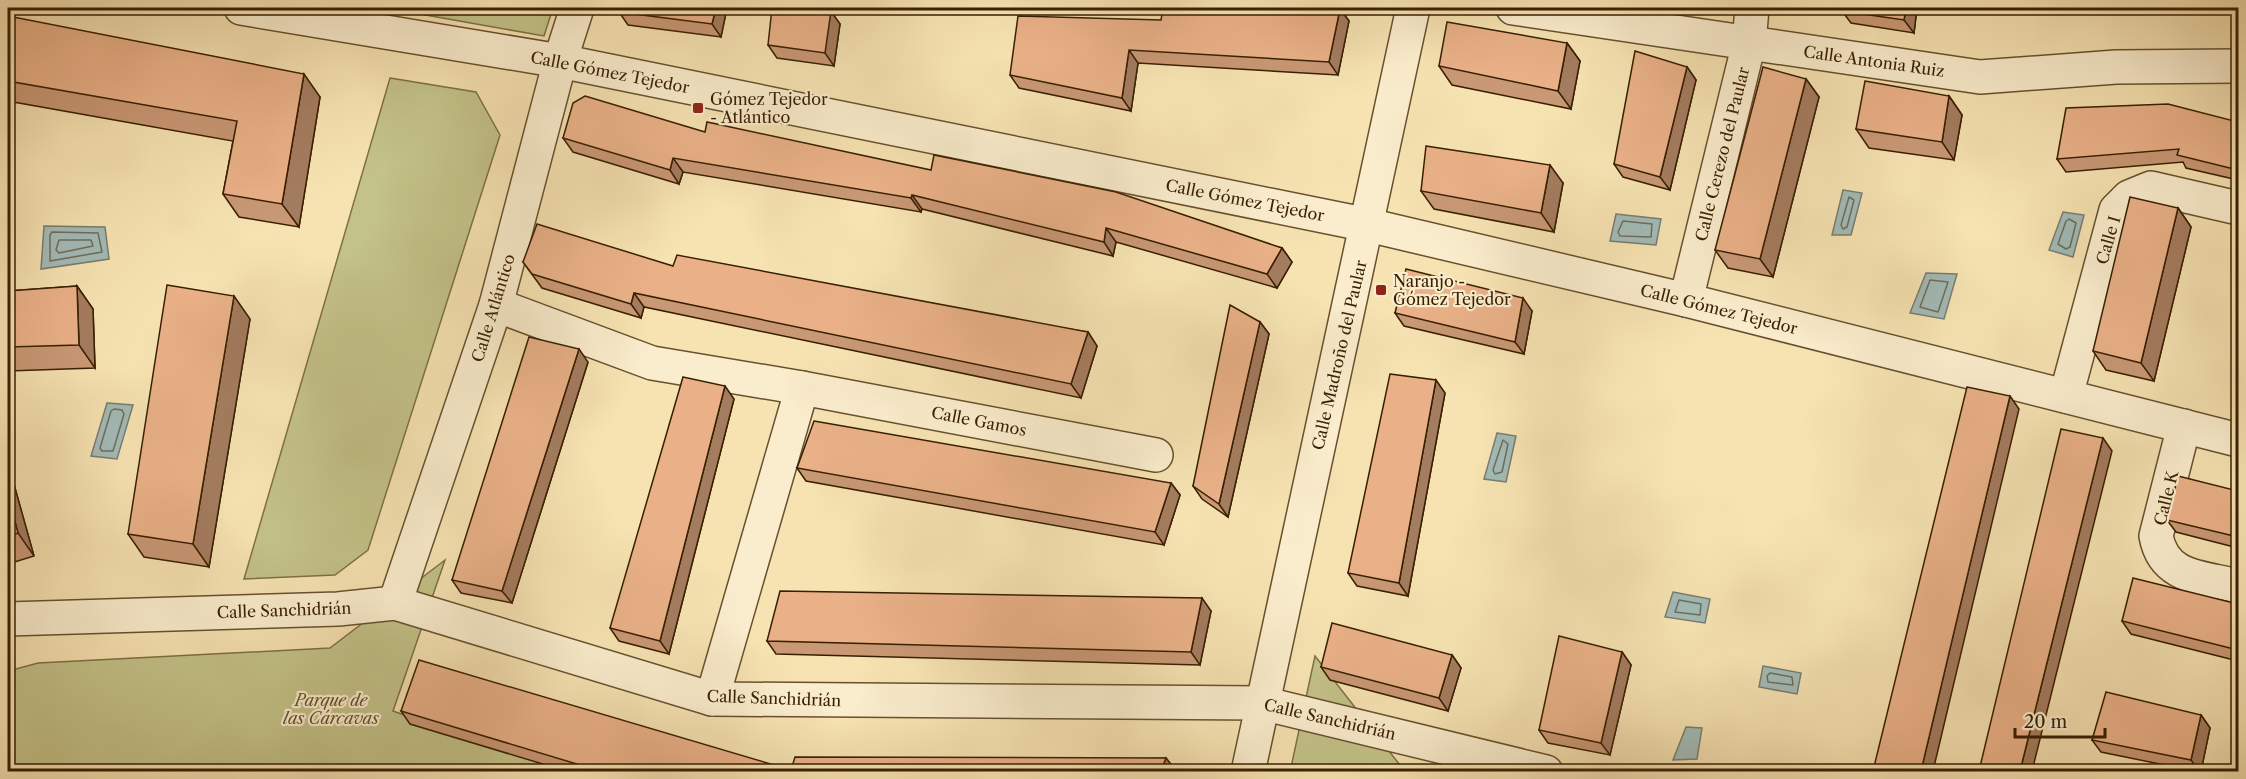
<svg xmlns="http://www.w3.org/2000/svg" width="2246" height="779" viewBox="0 0 2246 779" font-family="'Libre Caslon Text',serif">
  <rect width="100%" height="100%" fill="#f7e3b2"/>
  <filter id="stains"><feTurbulence type="fractalNoise" baseFrequency=".00333" numOctaves="4"/><feColorMatrix values="0 0 0 0 .2 0 0 0 0 .09 0 0 0 0 .02 0 0 0 .5 -.17"/></filter>
  <radialGradient id="worn" r=".72"><stop offset=".6" stop-color="#630" stop-opacity="0"/><stop offset="1" stop-color="#630" stop-opacity=".3"/></radialGradient>
  <g fill="#c3c288" stroke="#7e7045" stroke-width="1.5">
    <polygon points="386,8 553,8 544,36"/>
    <polygon points="390,78 476,92 500,135 368,550 335,575 244,579"/>
    <polygon points="445,560 393,711 566,772 8,772 8,671 38,663 330,648"/>
    <polygon points="1315,656 1403,769 1402,772 1290,772"/>
  </g>
  <g fill="#a2bbb7" stroke="#787d6f" stroke-width="1.5">
    <polygon points="1843,190 1862,193 1851,235 1832,235"/>
    <polygon points="2063,212 2084,215 2073,257 2049,250"/>
    <polygon points="1616,214 1661,219 1656,245 1610,241"/>
    <polygon points="44,226 105,227 109,259 41,269"/>
    <polygon points="1926,273 1957,274 1944,319 1910,313"/>
    <polygon points="107,403 133,405 117,459 91,456"/>
    <polygon points="1497,433 1516,436 1506,482 1484,479"/>
    <polygon points="1673,592 1710,599 1705,623 1665,617"/>
    <polygon points="1763,666 1801,673 1797,694 1759,687"/>
    <polygon points="1686,727 1702,728 1697,759 1673,760"/>
  </g>
  <g fill="none" stroke-linecap="round" stroke-linejoin="round">
    <g stroke="#6d6d5c" stroke-width="1.5">
      <polygon points="1849,197 1854,200 1847,227 1843,229 1841,225"/>
      <polygon points="2069,219 2076,223 2070,247 2066,249 2058,244 2066,221"/>
      <polygon points="1623,221 1652,224 1651,237 1620,236 1618,232"/>
      <polygon points="52,232 98,233 102,252 50,261 50,235"/>
      <polygon points="59,240 91,240 93,246 59,253 56,250"/>
      <polygon points="1930,280 1948,282 1938,312 1920,307"/>
      <polygon points="114,409 122,410 124,414 113,451 102,451 100,448 111,411"/>
      <polygon points="1503,440 1508,444 1502,472 1495,474 1493,470"/>
      <polygon points="1679,600 1701,604 1700,615 1675,612"/>
      <polygon points="1770,673 1792,677 1793,685 1768,682 1767,676"/>
    </g>
    <g stroke="#68502e" stroke-width="36">
      <g id="street">
        <polyline points="241,8 560,61 1368,225 1686,300 2238,440"/>
        <polyline points="1513,8 1980,77 2116,67 2238,66"/>
        <polyline points="1686,300 1749,43 1752,8"/>
        <polyline points="496,305 652,363 802,388 1156,455"/>
        <polyline points="2066,396 2116,210 2129,197 2151,188 2238,208"/>
        <path d="M2184,426L2156,536C2164,579 2202,577 2238,586"/>
        <polyline points="395,603 496,305 560,61 577,8"/>
        <polyline points="8,619 338,609 395,603 712,699 1262,703 1546,772"/>
        <polyline points="712,699 802,388"/>
        <polyline points="1248,772 1413,8"/>
      </g>
    </g>
    <use href="#street" stroke="#faedcd" stroke-width="33"/>
  </g>
  <g fill="#c99875" stroke="#381f02" stroke-width="1.5">
    <polygon points="727,8 721,37 628,25 619,12"/>
    <polygon points="1698,8 1718,8 1717,10"/>
    <polygon points="1842,8 1917,8 1914,33 1851,23 1842,11"/>
    <polygon points="1340,9 1349,21 1338,75 1138,63 1131,111 1019,88 1010,75 1161,20"/>
    <polygon points="832,13 840,24 834,66 777,58 768,45"/>
    <polygon points="8,16 320,97 299,227 239,217 223,194 233,141 8,101"/>
    <polygon points="1567,43 1580,61 1571,109 1452,85 1439,66"/>
    <polygon points="1687,67 1696,80 1670,190 1623,177 1614,164"/>
    <polygon points="1806,79 1819,97 1773,277 1728,268 1715,250"/>
    <polygon points="1949,96 1962,115 1954,160 1869,148 1856,129"/>
    <polygon points="2238,122 2238,180 2186,168 2183,162 2066,172 2057,159"/>
    <polygon points="705,132 1282,248 1292,262 1277,288 1116,242 1113,256 922,209 921,212 683,172 679,184 573,152 563,138"/>
    <polygon points="1563,183 1554,232 1434,209 1421,191"/>
    <polygon points="2178,208 2191,227 2154,381 2106,370 2093,351"/>
    <polygon points="523,262 673,266 1088,332 1097,346 1081,398 644,307 641,318 542,288"/>
    <polygon points="77,286 93,309 95,368 8,371 8,291"/>
    <polygon points="1532,311 1524,354 1404,326 1395,313"/>
    <polygon points="250,319 209,567 144,557 128,534"/>
    <polygon points="1260,322 1269,334 1228,517 1202,499 1193,486"/>
    <polygon points="588,362 512,603 461,593 452,580"/>
    <polygon points="1445,393 1408,596 1357,586 1348,573"/>
    <polygon points="734,399 669,654 619,641 610,628"/>
    <polygon points="8,463 34,556 8,564"/>
    <polygon points="797,468 1171,483 1180,495 1164,545 806,481"/>
    <polygon points="2238,491 2238,548 2176,532 2167,520"/>
    <polygon points="2238,604 2238,661 2131,634 2122,621"/>
    <polygon points="1211,611 1200,665 776,654 767,641"/>
    <polygon points="1622,652 1631,665 1610,755 1548,743 1539,730"/>
    <polygon points="1452,655 1461,668 1448,711 1330,680 1321,667"/>
    <polygon points="401,711 791,770 1166,758 1176,771 566,771 410,724"/>
    <polygon points="2201,715 2210,728 2201,771 2194,771 2101,752 2092,740"/>
  </g>
  <g fill="#a47c5f" stroke="#381f02" stroke-width="1.5">
    <polygon points="716,8 727,8 721,37 712,24"/>
    <polygon points="820,8 834,8 832,13 840,24 834,66 825,53"/>
    <polygon points="1906,8 1917,8 1914,33 1904,20"/>
    <polygon points="1340,9 1349,21 1338,75 1329,62"/>
    <polygon points="1567,43 1580,61 1571,109 1558,91"/>
    <polygon points="1129,50 1138,63 1131,111 1122,98"/>
    <polygon points="1687,67 1696,80 1670,190 1660,177"/>
    <polygon points="304,74 320,97 299,227 282,204"/>
    <polygon points="1806,79 1819,97 1773,277 1760,259"/>
    <polygon points="1949,96 1962,115 1954,160 1942,142"/>
    <polygon points="673,158 683,172 679,184 670,170"/>
    <polygon points="1550,165 1563,183 1554,232 1541,213"/>
    <polygon points="912,195 922,209 921,212 911,198"/>
    <polygon points="2178,208 2191,227 2154,381 2141,363"/>
    <polygon points="1106,228 1116,242 1113,256 1104,242"/>
    <polygon points="1282,248 1292,262 1277,288 1267,274"/>
    <polygon points="77,286 93,309 95,368 79,345"/>
    <polygon points="634,293 644,307 641,318 631,304"/>
    <polygon points="234,296 250,319 209,567 193,544"/>
    <polygon points="1523,298 1532,311 1524,354 1515,342"/>
    <polygon points="1260,322 1269,334 1228,517 1219,504"/>
    <polygon points="1088,332 1097,346 1081,398 1071,384"/>
    <polygon points="579,349 588,362 512,603 502,591"/>
    <polygon points="1436,380 1445,393 1408,596 1399,583"/>
    <polygon points="725,386 734,399 669,654 660,641"/>
    <polygon points="2010,396 2019,409 1933,771 1921,771"/>
    <polygon points="2103,438 2112,451 2032,771 2020,771"/>
    <polygon points="8,463 34,556 18,533 8,496"/>
    <polygon points="1171,483 1180,495 1164,545 1155,532"/>
    <polygon points="1202,598 1211,611 1200,665 1191,652"/>
    <polygon points="1622,652 1631,665 1610,755 1601,743"/>
    <polygon points="1452,655 1461,668 1448,711 1439,698"/>
    <polygon points="2201,715 2210,728 2201,771 2199,771 2191,760"/>
    <polygon points="1166,758 1176,771 1161,771"/>
  </g>
  <g fill="#eab188" stroke="#381f02" stroke-width="1.5">
    <polygon points="620,8 716,8 712,24 619,12"/>
    <polygon points="772,8 820,8 831,11 825,53 768,45"/>
    <polygon points="1163,8 1319,8 1340,9 1329,62 1129,50 1122,98 1010,75 1018,16 1161,20"/>
    <polygon points="1842,8 1906,8 1904,20 1842,11"/>
    <polygon points="8,16 304,74 282,204 223,194 237,121 8,81"/>
    <polygon points="1447,22 1567,43 1558,91 1439,66"/>
    <polygon points="1635,51 1687,67 1660,177 1614,164"/>
    <polygon points="1763,67 1806,79 1760,259 1715,250"/>
    <polygon points="1865,81 1949,96 1942,142 1856,129"/>
    <polygon points="585,96 705,132 707,122 931,170 934,155 1116,192 1282,248 1267,274 1106,228 1104,242 912,195 911,198 673,158 670,170 563,138 573,103"/>
    <polygon points="2168,104 2238,122 2238,170 2177,155 2179,149 2057,159 2066,108"/>
    <polygon points="1426,146 1550,165 1541,213 1421,191"/>
    <polygon points="2130,197 2178,208 2141,363 2093,351"/>
    <polygon points="537,224 673,266 677,255 1088,332 1071,384 634,293 631,304 532,274 523,262"/>
    <polygon points="1406,269 1523,298 1515,342 1395,313"/>
    <polygon points="167,285 234,296 193,544 128,534"/>
    <polygon points="77,286 79,345 8,347 8,291"/>
    <polygon points="1230,305 1260,322 1219,504 1193,486"/>
    <polygon points="529,337 579,349 502,591 452,580"/>
    <polygon points="1390,374 1436,380 1399,583 1348,573"/>
    <polygon points="683,377 725,386 660,641 610,628"/>
    <polygon points="1967,387 2010,396 1921,771 1873,771"/>
    <polygon points="814,421 1171,483 1155,532 797,468"/>
    <polygon points="2061,429 2103,438 2020,771 1979,771"/>
    <polygon points="2178,476 2238,491 2238,537 2167,520"/>
    <polygon points="8,496 18,533 8,537"/>
    <polygon points="2133,578 2238,604 2238,650 2122,621"/>
    <polygon points="780,591 1202,598 1191,652 767,641"/>
    <polygon points="1332,623 1452,655 1439,698 1321,667"/>
    <polygon points="1559,636 1622,652 1601,743 1539,730"/>
    <polygon points="419,660 791,770 795,757 1166,758 1161,771 600,771 401,711"/>
    <polygon points="2106,692 2201,715 2191,760 2092,740"/>
  </g>
  <g fill="#8f2418" stroke="#faedcd" stroke-width="2">
    <rect x="692" y="102" width="12" height="12" rx="3"/>
    <rect x="1375" y="284" width="12" height="12" rx="3"/>
  </g>
  <g text-anchor="middle" dominant-baseline="central" stroke-width="4.5" stroke-linejoin="round" paint-order="stroke">
    <g font-size="16" fill="#381f02" stroke="#faedcd">
      <text transform="translate(1874 61) rotate(8)">Calle Antonia Ruiz</text>
      <text transform="translate(610 72) rotate(11)">Calle Gómez Tejedor</text>
      <text transform="translate(1722 154) rotate(-76)">Calle Cerezo del Paular</text>
      <text transform="translate(1245 200) rotate(11)">Calle Gómez Tejedor</text>
      <text transform="translate(2108 240) rotate(-74)">Calle I</text>
      <text transform="translate(493 308) rotate(-73)">Calle Atlántico</text>
      <text transform="translate(1719 309) rotate(14)">Calle Gómez Tejedor</text>
      <text transform="translate(1339 355) rotate(-77)">Calle Madroño del Paular</text>
      <text transform="translate(979 421) rotate(11)">Calle Gamos</text>
      <text transform="translate(2166 498) rotate(-76)">Calle K</text>
      <text transform="translate(284 610) rotate(-2)">Calle Sanchidrián</text>
      <text transform="translate(774 698) rotate(2)">Calle Sanchidrián</text>
      <text transform="translate(1330 719) rotate(13)">Calle Sanchidrián</text>
    </g>
    <g font-size="16" fill="#381f02" stroke="#faedcd" text-anchor="start">
      <text x="710" y="99">Gómez Tejedor<tspan x="710" dy="18">- Atlántico</tspan></text>
      <text x="1393" y="281">Naranjo -<tspan x="1393" dy="18">Gómez Tejedor</tspan></text>
    </g>
    <g font-size="16" font-style="italic" fill="#62502a" stroke="#faedcd">
      <text x="331" y="700">Parque de<tspan x="331" dy="18">las Cárcavas</tspan></text>
    </g>
  </g>
  <rect width="2246" height="779" fill="none" stroke="#f7e3b2" stroke-width="30"/>
  <rect x="9" y="9" width="2228" height="761" fill="none" stroke="#381f02" stroke-width="3"/>
  <rect x="15" y="15" width="2216" height="749" fill="none" stroke="#381f02" stroke-width="1.5"/>
  <path d="M2015 728v9h90v-9" fill="none" stroke="#381f02" stroke-width="3"/>
  <text x="2024" y="728" font-size="18" fill="#381f02" stroke="#faedcd" stroke-width="4.5" paint-order="stroke">20 m</text>
  <rect width="100%" height="100%" filter="url(#stains)"/>
  <rect width="100%" height="100%" fill="url(#worn)"/>
</svg>
